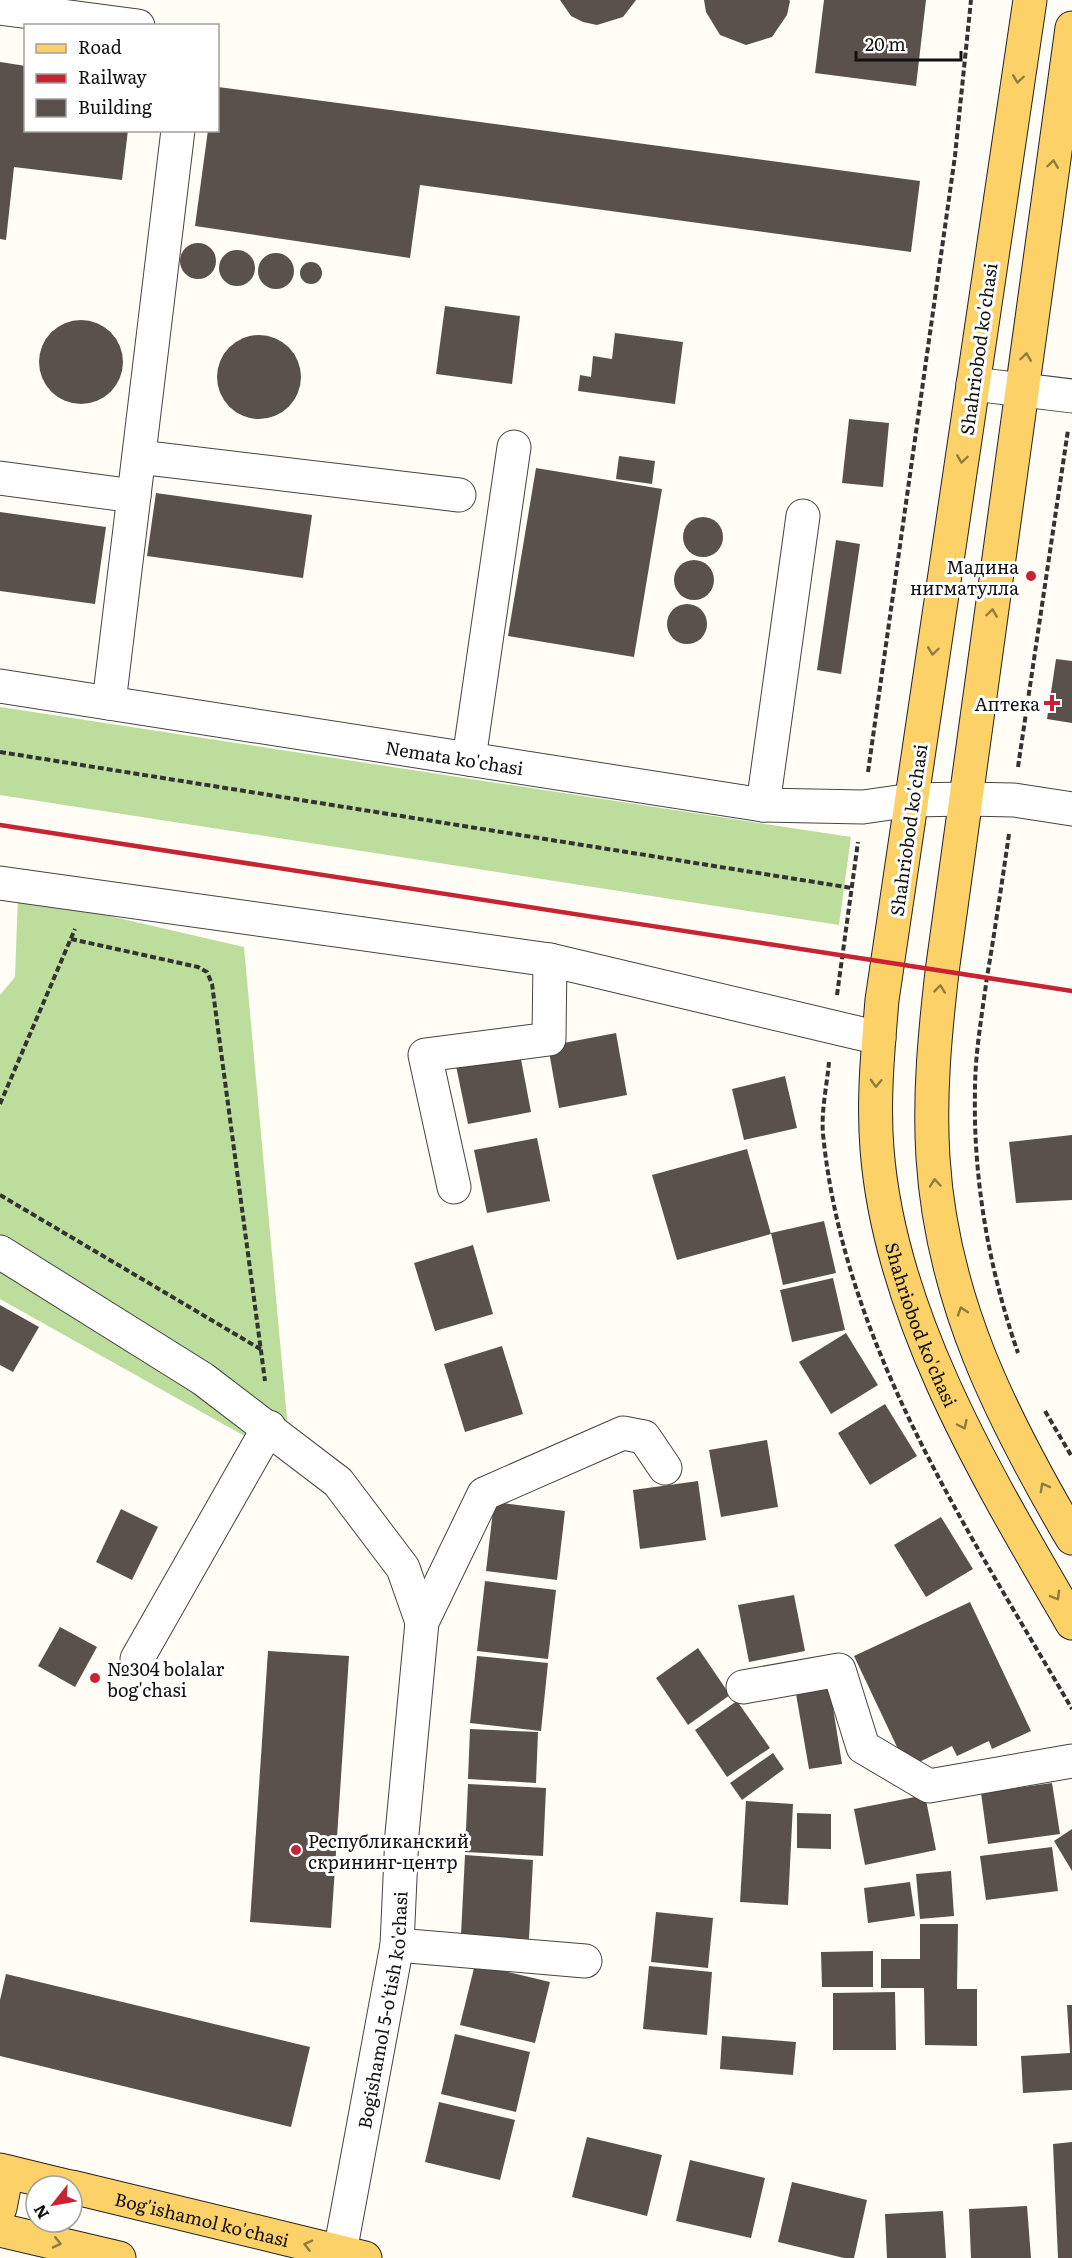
<svg xmlns="http://www.w3.org/2000/svg" width="1072" height="2258" viewBox="0 0 1072 2258" font-family="Literata,serif">
  <rect width="100%" height="100%" fill="#fffdf5"/>
  <g fill="#bcdd9b">
    <polygon points="0,707 851,837 839,925 0,795"/>
    <polygon points="18,895 244,947 291,1462 0,1299 0,995 15,977"/>
  </g>
  <g fill="#5a514d">
    <polygon points="560,0 636,0 623,17 597,25 583,22 571,16"/>
    <polygon points="704,0 789,0 790,1 787,15 772,37 746,45 720,35 706,12"/>
    <polygon points="824,0 926,0 916,86 815,73"/>
    <polygon points="0,62 26,66 26,130 128,130 122,180 14,167 6,240 0,239"/>
    <polygon points="218,87 920,181 911,252 420,185 410,258 195,226 208,130 218,130"/>
    <circle cx="198" cy="261" r="18"/>
    <circle cx="237" cy="268" r="18"/>
    <circle cx="276" cy="271" r="18"/>
    <circle cx="311" cy="273" r="11"/>
    <polygon points="445,306 520,316 512,384 436,374"/>
    <circle cx="81" cy="362" r="42"/>
    <polygon points="615,333 683,342 675,404 578,391 580,375 591,377 593,356 612,359"/>
    <circle cx="259" cy="377" r="42"/>
    <polygon points="849,419 889,423 883,487 842,483"/>
    <polygon points="619,456 655,461 652,484 616,479"/>
    <polygon points="536,468 662,489 634,657 508,636"/>
    <polygon points="156,493 312,515 303,578 147,556"/>
    <polygon points="0,512 106,527 95,604 0,591"/>
    <circle cx="703" cy="537" r="20"/>
    <polygon points="836,540 860,544 841,674 817,670"/>
    <circle cx="694" cy="580" r="20"/>
    <circle cx="687" cy="624" r="20"/>
    <polygon points="1056,659 1072,661 1072,723 1047,719"/>
    <polygon points="616,1033 627,1095 559,1108 548,1046"/>
    <polygon points="519,1049 531,1112 468,1124 455,1061"/>
    <polygon points="785,1076 797,1128 744,1140 732,1089"/>
    <polygon points="1072,1135 1072,1200 1016,1203 1009,1142"/>
    <polygon points="537,1138 550,1201 487,1213 474,1150"/>
    <polygon points="747,1149 771,1234 677,1260 652,1175"/>
    <polygon points="824,1221 836,1273 783,1285 771,1233"/>
    <polygon points="473,1245 493,1314 435,1331 414,1263"/>
    <polygon points="833,1278 845,1330 792,1342 780,1290"/>
    <polygon points="0,1305 39,1327 13,1372 0,1365"/>
    <polygon points="846,1333 878,1385 831,1414 799,1362"/>
    <polygon points="502,1346 523,1414 465,1432 444,1364"/>
    <polygon points="885,1404 917,1456 870,1485 838,1433"/>
    <polygon points="767,1440 778,1507 721,1517 709,1450"/>
    <polygon points="698,1481 706,1540 640,1549 633,1490"/>
    <polygon points="494,1502 565,1511 557,1580 486,1571"/>
    <polygon points="121,1509 158,1527 132,1580 96,1562"/>
    <polygon points="941,1517 973,1569 926,1597 894,1545"/>
    <polygon points="485,1581 556,1590 548,1659 477,1651"/>
    <polygon points="794,1595 805,1651 749,1662 738,1605"/>
    <polygon points="970,1602 1031,1731 992,1749 989,1741 957,1756 952,1746 907,1768 854,1656"/>
    <polygon points="60,1627 97,1647 75,1687 38,1666"/>
    <polygon points="698,1648 730,1695 688,1725 656,1678"/>
    <polygon points="268,1651 349,1656 331,1928 250,1922"/>
    <polygon points="477,1656 548,1663 541,1731 470,1723"/>
    <polygon points="830,1689 842,1764 809,1769 796,1694"/>
    <polygon points="737,1701 770,1748 727,1777 695,1730"/>
    <polygon points="470,1729 538,1732 536,1783 468,1779"/>
    <polygon points="773,1753 784,1769 742,1800 730,1783"/>
    <polygon points="1052,1783 1060,1834 988,1844 981,1793"/>
    <polygon points="468,1784 546,1788 543,1856 465,1852"/>
    <polygon points="925,1795 936,1850 865,1865 854,1809"/>
    <polygon points="746,1801 793,1804 788,1905 740,1902"/>
    <polygon points="797,1813 831,1814 831,1849 797,1848"/>
    <polygon points="1072,1829 1072,1871 1054,1841"/>
    <polygon points="1052,1847 1058,1891 986,1900 980,1856"/>
    <polygon points="465,1855 533,1860 529,1939 461,1935"/>
    <polygon points="951,1871 954,1916 920,1919 916,1874"/>
    <polygon points="910,1882 915,1916 868,1923 864,1888"/>
    <polygon points="656,1912 713,1918 708,1968 651,1962"/>
    <polygon points="920,1924 958,1924 957,1989 977,1989 977,2046 925,2045 924,1988 881,1988 881,1959 920,1959"/>
    <polygon points="873,1951 873,1987 822,1987 821,1952"/>
    <polygon points="475,1964 550,1982 535,2043 460,2025"/>
    <polygon points="649,1966 712,1972 707,2035 643,2029"/>
    <polygon points="6,1974 310,2047 291,2127 0,2056 0,2000"/>
    <polygon points="895,1992 896,2050 833,2050 833,1993"/>
    <polygon points="1067,2005 1072,2005 1072,2090 1023,2093 1021,2056 1070,2053"/>
    <polygon points="455,2034 530,2052 516,2112 441,2094"/>
    <polygon points="722,2036 796,2042 793,2075 720,2069"/>
    <polygon points="439,2102 515,2120 500,2180 425,2162"/>
    <polygon points="587,2137 662,2155 647,2216 572,2197"/>
    <polygon points="1072,2142 1072,2258 1058,2258 1053,2144"/>
    <polygon points="690,2160 765,2178 751,2238 676,2221"/>
    <polygon points="792,2182 867,2200 854,2258 844,2258 778,2242"/>
    <polygon points="1027,2206 1031,2258 971,2258 969,2209"/>
    <polygon points="943,2211 946,2258 887,2258 885,2214"/>
  </g>
  <g fill="none" stroke-linecap="round" stroke-linejoin="round">
    <g stroke="#444" stroke-width="35">
      <g id="minor">
        <polyline points="0,8 138,26"/>
        <polyline points="973,384 1072,396"/>
        <polyline points="139,457 459,495"/>
        <polyline points="0,478 134,496"/>
        <path id="s1" d="M0,686L763,805L863,807L912,800L966,799L1014,800L1072,809"/>
        <polyline points="109,703 178,130"/>
        <polyline points="469,759 514,447"/>
        <polyline points="763,805 803,516"/>
        <polyline points="0,883 550,960"/>
        <polyline points="454,1187 425,1055 549,1039 550,960 879,1038"/>
        <polyline points="0,1252 203,1379 338,1482 403,1568 422,1622"/>
        <polyline points="137,1659 269,1427"/>
        <polyline points="743,1687 839,1670 863,1747 929,1786 1072,1761"/>
        <polyline points="397,1945 585,1961"/>
        <path id="s2" d="M340,2252L397,1945L402,1834L422,1622L484,1494L623,1433L644,1437L665,1468"/>
      </g>
    </g>
    <g stroke="#222" stroke-width="35">
      <g id="major">
        <path id="s3" d="M1030,0L882,1000C878,1049 873,1099 877,1149C890,1318 989,1480 1072,1623"/>
        <path d="M1072,28L942,972C935,1033 929,1095 933,1158C942,1300 1001,1417 1072,1538"/>
        <polyline points="0,2170 66,2186"/>
        <path id="s4" d="M72,2187L365,2258"/>
        <polyline points="0,2208 7,2172"/>
        <polyline points="0,2230 119,2258"/>
      </g>
    </g>
    <g stroke="#333" stroke-width="4" stroke-dasharray="6 3" stroke-linecap="butt">
      <polyline points="0,752 852,888"/>
      <polyline points="1018,767 1068,430"/>
      <polyline points="868,772 955,156 971,0"/>
      <path d="M1009,834C1002,882 995,930 987,977C982,1015 975,1053 975,1090C973,1180 989,1269 1018,1353"/>
      <polyline points="71,939 198,967 207,972 212,984 265,1381"/>
      <polyline points="837,995 858,842"/>
      <path d="M829,1062C827,1085 821,1111 823,1134C844,1346 968,1530 1072,1709"/>
      <polyline points="0,1104 75,929"/>
      <polyline points="0,1195 262,1350"/>
      <polyline points="1045,1411 1072,1457"/>
    </g>
    <use href="#minor" stroke="#fff" stroke-width="33"/>
    <use href="#major" stroke="#fcd168" stroke-width="33"/>
    <polyline stroke="#c72333" stroke-width="4.5" points="0,825 1072,991"/>
  </g>
  <defs><path id="oneway-chevron" d="M-2-3.5L2.5 0L-2 3.5" fill="none" stroke-width="1.6" stroke-linecap="round" stroke-linejoin="round" transform="scale(1.5)"/></defs>
  <g stroke="#927b41">
    <use href="#oneway-chevron" transform="translate(1018 79) rotate(98)"/>
    <use href="#oneway-chevron" transform="translate(1053 164) rotate(-82)"/>
    <use href="#oneway-chevron" transform="translate(1026 357) rotate(-82)"/>
    <use href="#oneway-chevron" transform="translate(962 459) rotate(98)"/>
    <use href="#oneway-chevron" transform="translate(992 613) rotate(-82)"/>
    <use href="#oneway-chevron" transform="translate(933 651) rotate(98)"/>
    <use href="#oneway-chevron" transform="translate(940 989) rotate(-84)"/>
    <use href="#oneway-chevron" transform="translate(876 1083) rotate(92)"/>
    <use href="#oneway-chevron" transform="translate(935 1183) rotate(-95)"/>
    <use href="#oneway-chevron" transform="translate(962 1311) rotate(-108)"/>
    <use href="#oneway-chevron" transform="translate(963 1425) rotate(65)"/>
    <use href="#oneway-chevron" transform="translate(1044 1487) rotate(-119)"/>
    <use href="#oneway-chevron" transform="translate(1056 1596) rotate(60)"/>
    <use href="#oneway-chevron" transform="translate(57 2243) rotate(13)"/>
    <use href="#oneway-chevron" transform="translate(308 2245) rotate(-166)"/>
  </g>
  <g fill="#c72333" stroke="#fff" stroke-width="2">
    <circle cx="1031" cy="576" r="6"/>
    <path d="M1049 694h6v6h6v6h-6v6h-6v-6h-6v-6h6z"/>
    <circle cx="95" cy="1678" r="6"/>
    <circle cx="296" cy="1850" r="6"/>
  </g>
  <g text-anchor="middle" dominant-baseline="central" stroke-width="6" stroke-linejoin="round" paint-order="stroke">
    <g font-size="18" fill="#111" stroke="#fff">
      <text transform="translate(978 349) rotate(-82)">Shahriobod ko'chasi</text>
      <text stroke="none"><textPath href="#s1" startOffset="460">Nemata ko'chasi</textPath></text>
      <text transform="translate(908 830) rotate(-82)">Shahriobod ko'chasi</text>
      <text stroke="none"><textPath href="#s3" startOffset="1342">Shahriobod ko'chasi</textPath></text>
      <text stroke="none"><textPath href="#s2" startOffset="246">Bogishamol 5-o'tish ko'chasi</textPath></text>
      <text stroke="none"><textPath href="#s4" startOffset="134">Bog'ishamol ko'chasi</textPath></text>
    </g>
    <g font-size="18" fill="#111" stroke="#fff" text-anchor="end">
      <text x="1019" y="566">Мадина<tspan x="1019" dy="21">нигматулла</tspan></text>
      <text x="1040" y="703">Аптека</text>
      <text x="107" y="1668" text-anchor="start">№304 bolalar<tspan x="107" dy="21">bog'chasi</tspan></text>
      <text x="308" y="1840" text-anchor="start">Республиканский<tspan x="308" dy="21">скрининг-центр</tspan></text>
    </g>
  </g>
  <rect x="24" y="24" width="195" height="108" fill="#ffffff" stroke="#a0a0a0" stroke-width="1.5"/>
  <rect x="36" y="44" width="30" height="9" fill="#fcd168" stroke="#a0a0a0" stroke-width="1.5"/>
  <text x="78" y="54" font-size="18" fill="#111111">Road</text>
  <rect x="36" y="74" width="30" height="9" fill="#c72333" stroke="#a0a0a0" stroke-width="1.5"/>
  <text x="78" y="84" font-size="18" fill="#111111">Railway</text>
  <rect x="36" y="99" width="30" height="18" fill="#5a514d" stroke="#a0a0a0" stroke-width="1.5"/>
  <text x="78" y="114" font-size="18" fill="#111111">Building</text>
  <g transform="translate(54 2204) rotate(239)"><circle r="28" fill="#ffffff" stroke="#a0a0a0" stroke-width="1.5"/>
  <path d="M0-4.5L10 22L0 15L-10 22Z" fill="#c72333"/>
  <text y="-9" font-size="16" font-weight="bold" text-anchor="middle" fill="#111111">N</text>
  </g>
  <path d="M856 51v9h105v-9" fill="none" stroke="#111111" stroke-width="3"/>
  <text x="865" y="51" font-size="18" fill="#111111" stroke="#ffffff" stroke-width="4.5" paint-order="stroke">20 m</text>
</svg>
